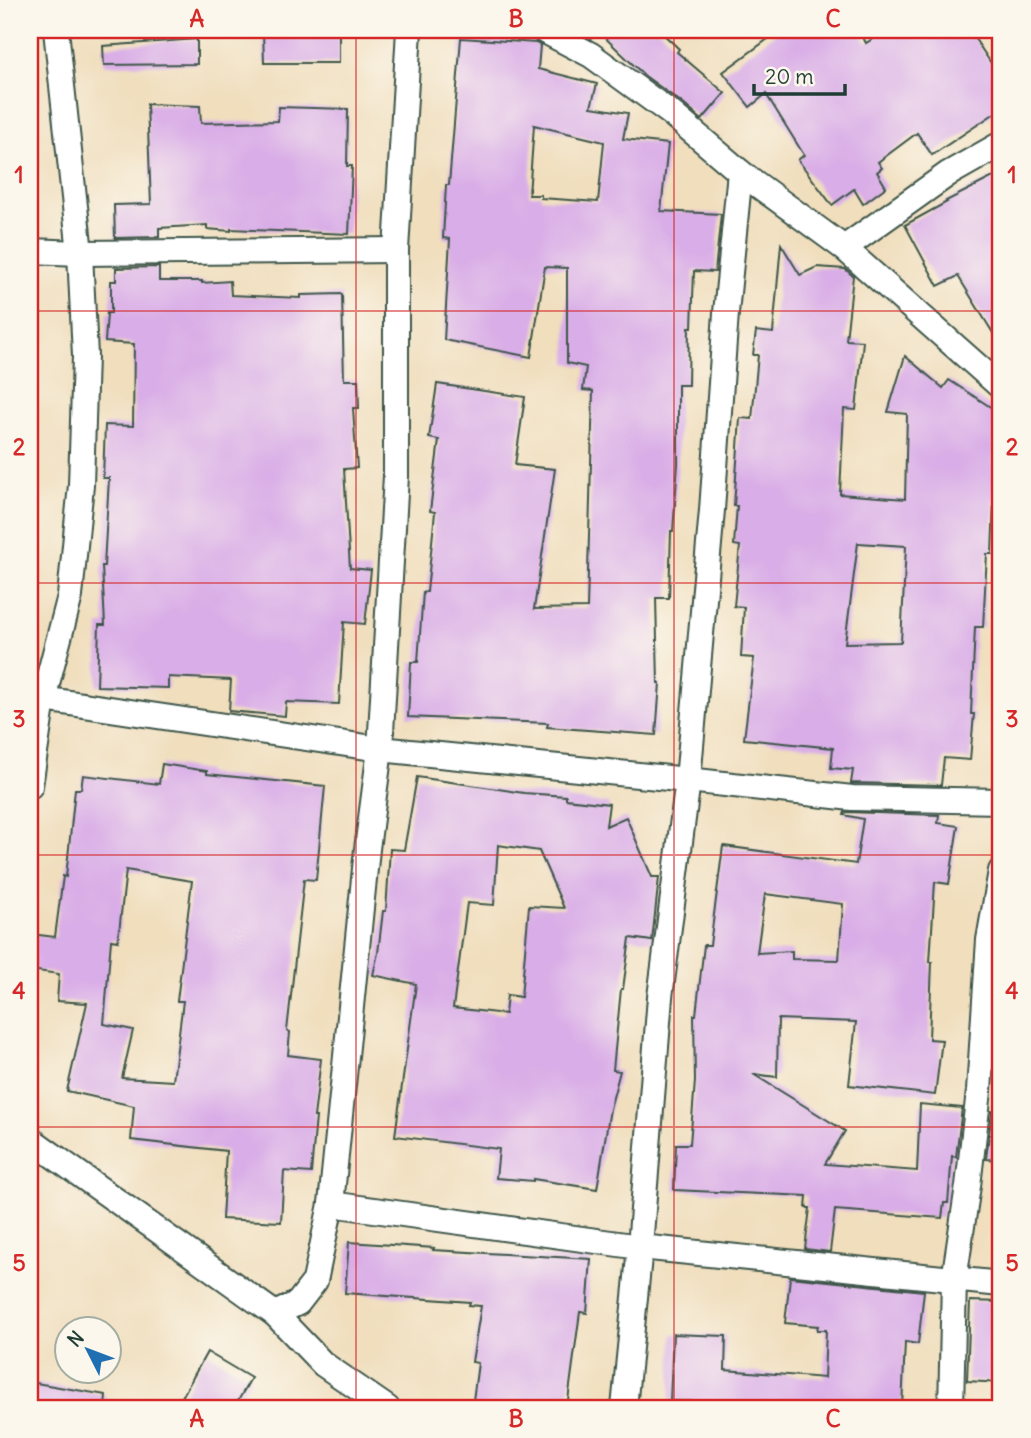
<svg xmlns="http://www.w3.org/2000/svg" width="1031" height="1438" viewBox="0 0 1031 1438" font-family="Delius,sans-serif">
  <rect width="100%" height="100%" fill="#fbf7ec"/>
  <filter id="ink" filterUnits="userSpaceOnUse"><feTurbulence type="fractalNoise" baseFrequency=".0143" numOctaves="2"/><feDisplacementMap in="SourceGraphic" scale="14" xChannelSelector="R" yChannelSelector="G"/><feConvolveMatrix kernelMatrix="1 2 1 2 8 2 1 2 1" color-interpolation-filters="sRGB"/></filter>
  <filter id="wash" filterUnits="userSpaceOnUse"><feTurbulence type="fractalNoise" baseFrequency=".00686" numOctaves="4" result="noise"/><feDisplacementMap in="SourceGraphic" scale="28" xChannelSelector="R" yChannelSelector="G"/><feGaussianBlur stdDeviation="1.57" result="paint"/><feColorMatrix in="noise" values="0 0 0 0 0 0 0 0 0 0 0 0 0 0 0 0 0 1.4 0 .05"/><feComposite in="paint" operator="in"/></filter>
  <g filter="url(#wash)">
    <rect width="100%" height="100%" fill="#f0debd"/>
    <g id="blocks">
      <g fill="#d9ade7" fill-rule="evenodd">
        <polygon points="263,30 339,30 339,63 264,63"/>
        <polygon points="597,30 659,30 679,49 677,52 725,93 702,120 681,102 645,76"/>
        <polygon points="780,30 859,30 866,43 887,30 969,30 1001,78 1001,109 932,155 917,133 878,162 882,168 877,172 886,187 863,204 854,189 832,205 798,160 804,155 766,94 750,107 723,72"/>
        <path d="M461,38L536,43L540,45L538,69L597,84L591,107L628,113L623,139L668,144L661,211L721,214L715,272L694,271L692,327H689L688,385H678V464L673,531H671L669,598H656L658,683H660L656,735L547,727L548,723L408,717L411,662H418L423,592H427L435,512L430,511L439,440L429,438L437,384L525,397L515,465L555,469L534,609L587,608L593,391L583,390L586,367L567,363V268L545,267L531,357L444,340L450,239L443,238L446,185H449ZM534,125L604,142L598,202L541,198V195H529Z"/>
        <polygon points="197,39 197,64 104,65 103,46"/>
        <polygon points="147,104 200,106 201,123 278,121 279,107 348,109 347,166 352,166 349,234 231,229 231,231 207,229 207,225 159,228 159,237 115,238 114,205 151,204"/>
        <polygon points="1001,173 1001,346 958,276 938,286 905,225 947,202 946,201"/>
        <path d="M781,244L800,275L817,267L845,269L853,276L846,340L863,341L856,410L844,409L840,494L905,499L907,414L888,412L905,356L943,388L949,380L995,410L993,475H995L992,554H987L983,627H975L971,714H974L970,760L944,758L941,785L851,783L853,770L831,768L833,748L744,739L754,658L741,657L744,607L734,606L740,546L734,545L737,506H734L740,418L752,419L758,355H753L756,331L773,333ZM858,543L906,546L901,642L845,643Z"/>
        <polygon points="159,267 159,281 202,281 202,283 230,281 231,295 301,298 301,295 342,294 344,380 358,380 359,408 353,408 357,468 344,469 350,568 371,570 365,624 344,622 339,704 286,702 285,716 229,711 231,680 168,677 168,688 97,686 99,625 105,625 102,566 104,566 109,478 103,478 105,425 133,426 134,344 105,342 107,313 111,313 111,281 116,281 116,268"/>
        <path d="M162,764L207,771V774L325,786L316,880L304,879L287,1031L290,1032L288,1055L321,1059L314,1117H316L311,1173L284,1171L281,1222L222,1219L226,1151L131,1140L134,1106L67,1091L87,1003L57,1001L59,974L30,970V934L55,937L63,876L66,877L75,789H81L83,775L159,784ZM126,870L192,881L177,1001H183L173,1081L122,1078L133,1030L104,1024L111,940L118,941Z"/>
        <path d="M417,777L524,793L566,796V799L609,804L606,826L626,817L652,877H659L652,941L630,938L623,989H621L613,1070L620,1071L610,1109L597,1189L533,1179V1181L496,1178L499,1149L395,1136L416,984L373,975L378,953L383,911H386L390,849L404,850ZM498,845L539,851L564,908L529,906L521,997L507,995L505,1014L453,1008L467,903L494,905Z"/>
        <path d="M845,812L939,815L938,823L958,826L949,884L935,882L930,962H932L929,1039L942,1040L935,1095L849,1085L856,1022L778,1019L777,1077L753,1074L845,1131L825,1164L917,1171L920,1104L962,1108L956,1157L952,1156L948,1203H944L942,1218L835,1210L830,1252L805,1249L810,1208H806L807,1196L674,1190L676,1144H690L695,1081L694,1015H696L704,945H710L723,846L856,864L863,819L844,815ZM765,894L843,904L839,960L792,959V951L757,953Z"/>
        <polygon points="992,1111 1001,1112 1001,1160 986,1159"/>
        <polygon points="349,1242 434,1248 433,1250 591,1259 587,1313 580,1312 567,1408 472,1408 478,1363 472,1362 481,1306 469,1305 470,1302 345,1293"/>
        <polygon points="790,1277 924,1291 918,1344 905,1342 902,1408 779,1403 779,1408 746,1408 746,1403 670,1401 673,1334 726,1336 725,1370 824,1378 826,1330 817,1330 818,1326 785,1323"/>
        <polygon points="970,1301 1001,1302 1001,1383 967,1381"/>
        <polygon points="207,1352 251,1378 234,1408 176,1408"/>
        <polygon points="30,1382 106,1395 105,1408 30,1408"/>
      </g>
    </g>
  </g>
  <g filter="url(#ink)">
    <use href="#blocks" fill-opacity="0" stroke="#3e5549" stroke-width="2"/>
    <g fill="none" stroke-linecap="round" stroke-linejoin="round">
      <g stroke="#3e5549" stroke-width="28">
        <g id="street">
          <polyline points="543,30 591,55 672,114 740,172 844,248 1001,387"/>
          <polyline points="844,248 948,174 1001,144"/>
          <polyline points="30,251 80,253 396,250"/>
          <polyline points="30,699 43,699 380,749 688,780 852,798 1001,801"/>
          <polyline points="30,786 43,699 70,596 81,485 85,356 80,253 56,30"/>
          <polyline points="30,1139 275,1314 298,1303 315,1281 331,1204 367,849 380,749 396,476 396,250 409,30"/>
          <polyline points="331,1204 640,1247 1001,1284"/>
          <polyline points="275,1314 323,1364 387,1408"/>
          <polyline points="624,1408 640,1247 660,997 688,780 712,510 726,313 740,172"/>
          <polyline points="951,1408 954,1280 968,1186 979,1091 989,940 1001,871"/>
        </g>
      </g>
      <use href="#street" stroke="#fff" stroke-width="24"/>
    </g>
  </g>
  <path fill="none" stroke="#d62828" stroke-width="2" stroke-opacity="0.55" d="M356,30V1408M674,30V1408M30,311H1001M30,583H1001M30,855H1001M30,1127H1001"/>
  <rect width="1031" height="1438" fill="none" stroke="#fbf7ec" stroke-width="77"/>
  <g transform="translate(88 1350) rotate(312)"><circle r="33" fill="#fbf7ec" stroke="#a3ada2" stroke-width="2"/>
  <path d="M0-5L12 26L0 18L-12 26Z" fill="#1f6fb2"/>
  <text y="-10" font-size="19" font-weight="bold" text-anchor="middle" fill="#1f3d34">N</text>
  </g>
  <path d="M754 84v10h91v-10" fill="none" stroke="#1f3d34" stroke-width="3.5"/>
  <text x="765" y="84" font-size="21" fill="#1f3d34" stroke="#fbf7ec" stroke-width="5" paint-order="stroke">20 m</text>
  <rect x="38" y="38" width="954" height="1362" fill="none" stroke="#d62828" stroke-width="2.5"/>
  <g font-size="23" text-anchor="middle" font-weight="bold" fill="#d62828">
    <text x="197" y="27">A</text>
    <text x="516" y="27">B</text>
    <text x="833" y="27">C</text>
    <text x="19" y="183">1</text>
    <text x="1012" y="183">1</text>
    <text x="19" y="455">2</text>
    <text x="1012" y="455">2</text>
    <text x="19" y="727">3</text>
    <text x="1012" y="727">3</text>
    <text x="19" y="999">4</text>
    <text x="1012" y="999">4</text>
    <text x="19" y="1271">5</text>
    <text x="1012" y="1271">5</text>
    <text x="197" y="1427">A</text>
    <text x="516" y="1427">B</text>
    <text x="833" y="1427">C</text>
  </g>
</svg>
